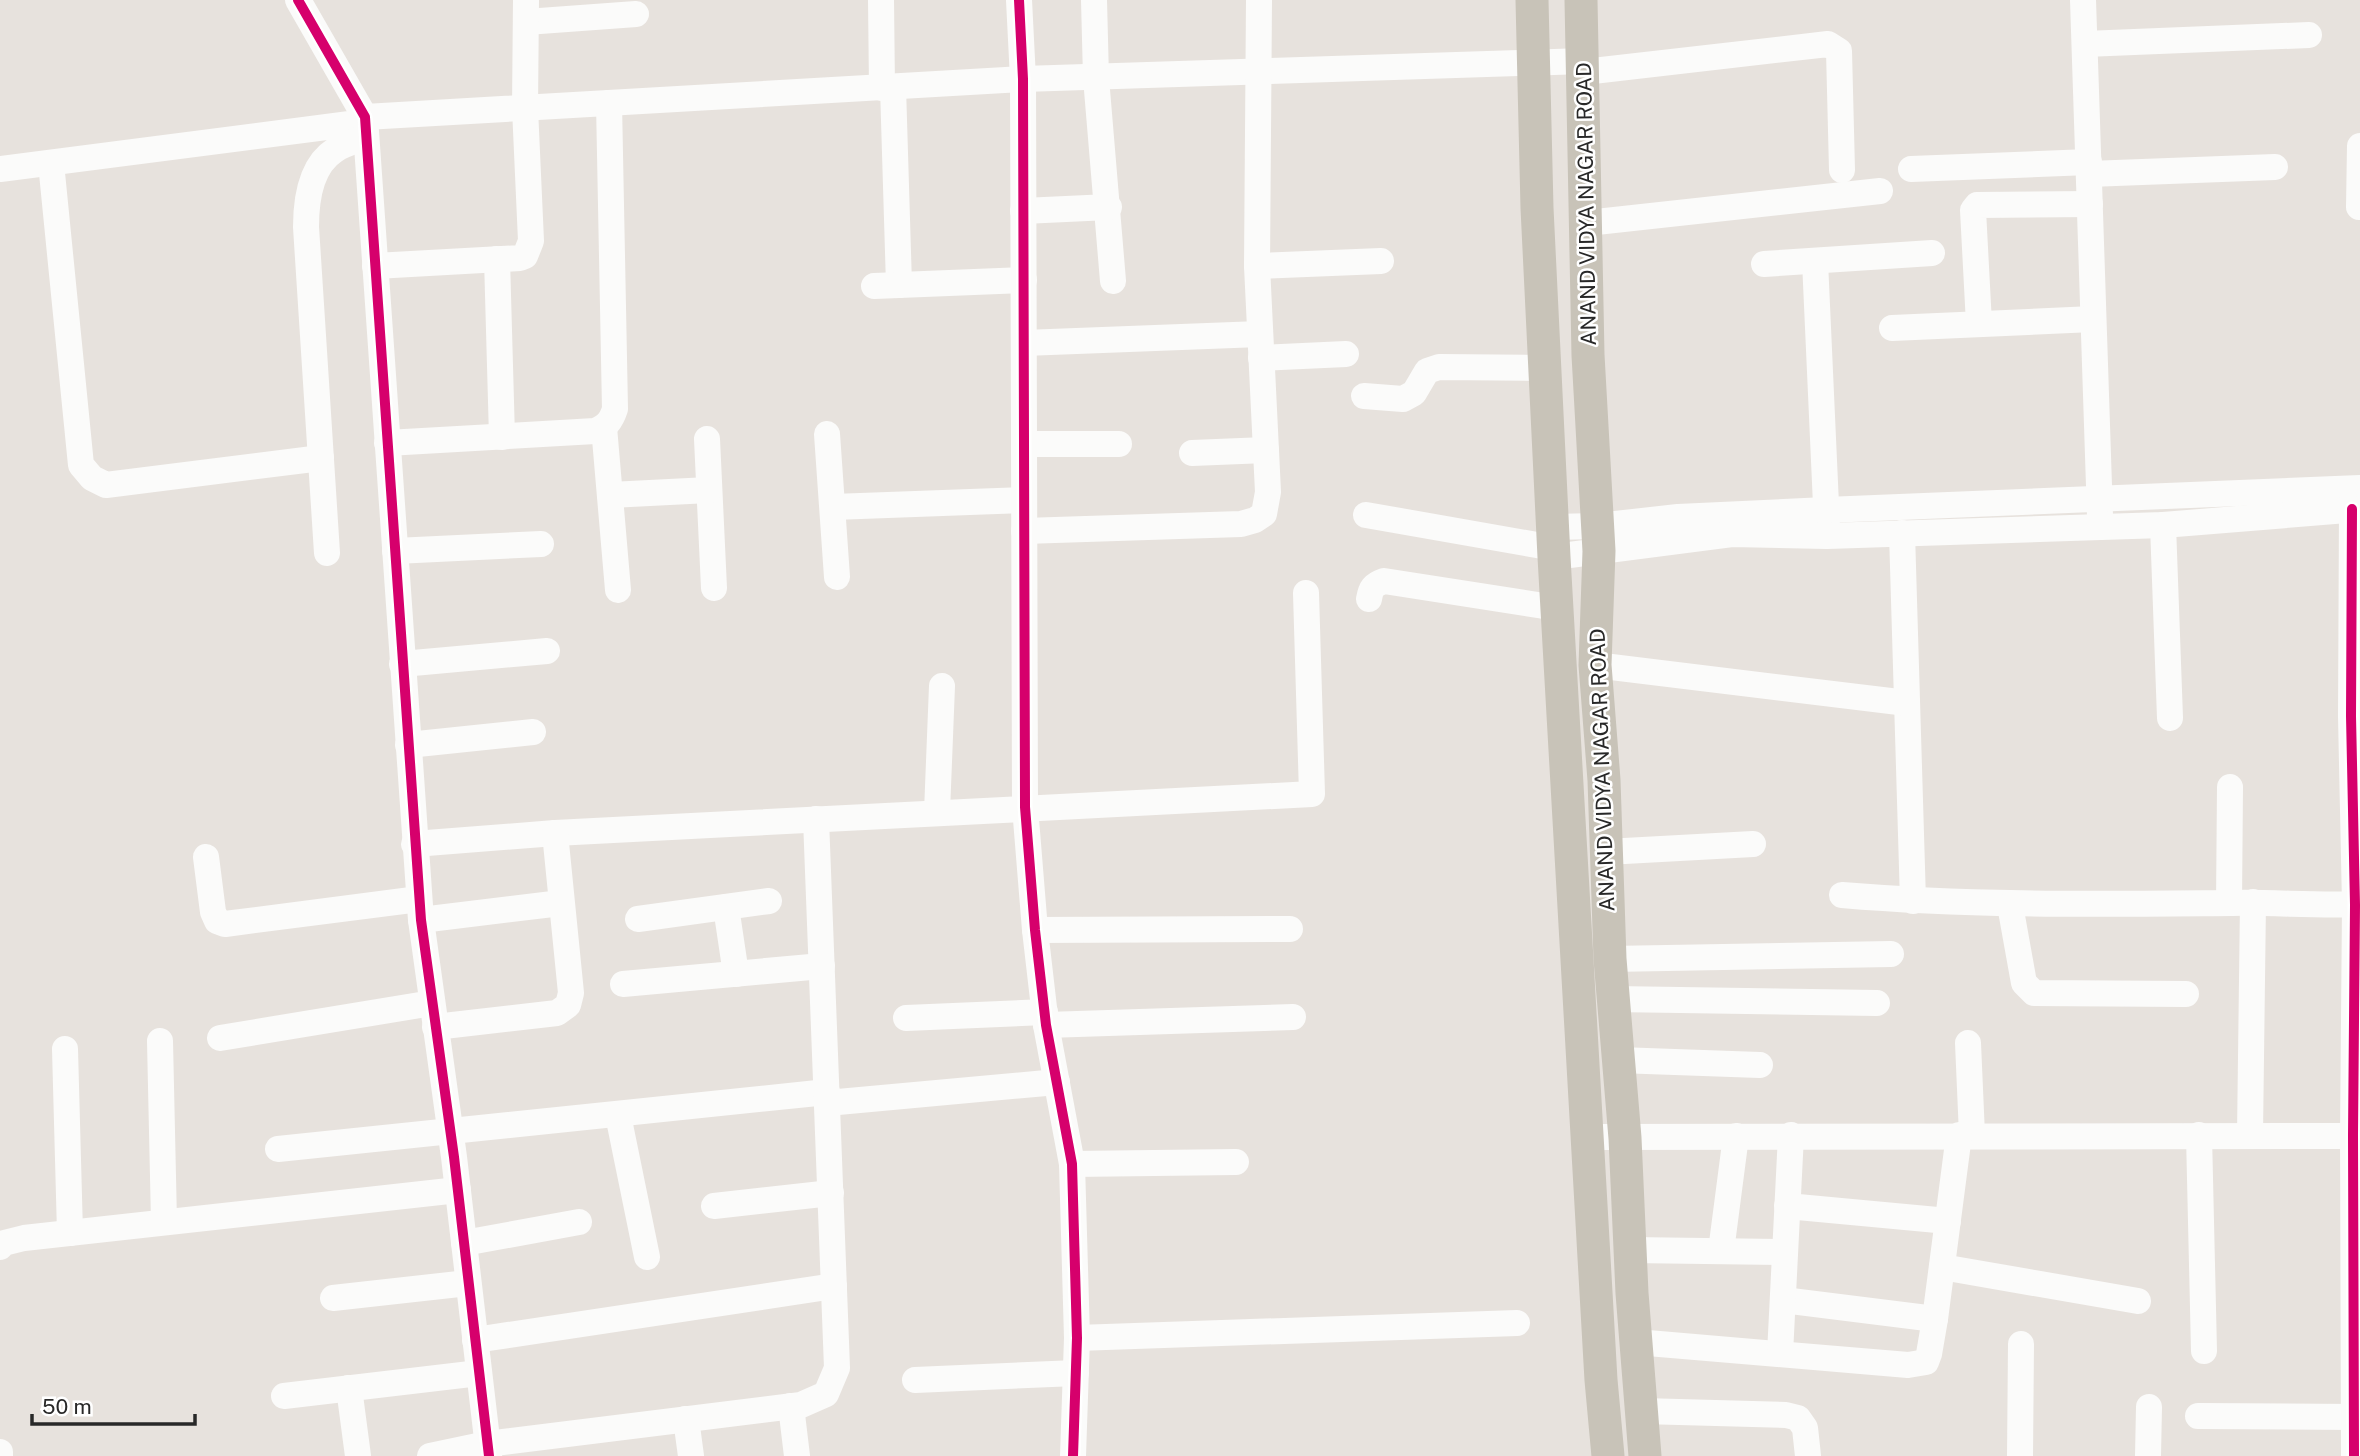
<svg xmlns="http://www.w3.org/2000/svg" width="2360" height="1456" viewBox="0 0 2360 1456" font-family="'Public Sans',sans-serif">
  <rect width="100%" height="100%" fill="#e7e2dd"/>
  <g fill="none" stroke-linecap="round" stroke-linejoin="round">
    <g stroke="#fbfbfa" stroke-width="26">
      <polyline points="298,0 365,117 421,920 454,1157 489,1456"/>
      <polyline points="881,0 882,88"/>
      <polyline points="1019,0 1023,79 1025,807 1035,930 1046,1025 1072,1164 1077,1338 1073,1456"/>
      <polyline points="1094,0 1096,78 1113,281"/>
      <polyline points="2083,0 2100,516"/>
      <polyline points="526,22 636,14"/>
      <polyline points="2085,44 2309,35"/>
      <polyline points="1584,72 1828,44 1839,51 1842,170"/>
      <polyline points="893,87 899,285"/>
      <polyline points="365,117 1023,79 1584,61"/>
      <polyline points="51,163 81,465 92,478 106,485 321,458"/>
      <polyline points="0,169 365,122"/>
      <polyline points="1911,169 2089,162"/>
      <polyline points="2089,174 2275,167"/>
      <polyline points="2359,207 2360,146"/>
      <polyline points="1023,211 1109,207"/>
      <polyline points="1587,223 1880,191"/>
      <polyline points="497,259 502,437"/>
      <polyline points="1815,261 1827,527"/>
      <polyline points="1764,264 1932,253"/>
      <polyline points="375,266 520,258 525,256 531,241 525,108 526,0"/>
      <polyline points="1257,266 1381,261"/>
      <polyline points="874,286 1024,280"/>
      <polyline points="1979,324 1973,210 1977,205 2090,204"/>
      <polyline points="1892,328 2093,319"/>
      <polyline points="1024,343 1260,334"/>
      <polyline points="1261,358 1346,354"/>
      <polyline points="1364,396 1403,399 1414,393 1427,371 1439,367 1545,368"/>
      <polyline points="604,427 618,590"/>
      <polyline points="827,434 837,577"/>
      <polyline points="707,439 714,588"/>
      <path d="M387,443L595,431C607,426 611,421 615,409L609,103"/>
      <polyline points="1024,444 1119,444"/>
      <polyline points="1192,453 1266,450"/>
      <polyline points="610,495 709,490"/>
      <polyline points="833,507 1024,500"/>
      <polyline points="2352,509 2351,716 2355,905 2353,1135 2354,1456"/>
      <polyline points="1366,515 1554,548"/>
      <polyline points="2163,525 2170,718"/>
      <polyline points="1553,527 1597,526 1678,517 1826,510 2360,488"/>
      <polyline points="1024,531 1241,524 1255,520 1264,514 1268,492 1257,266 1259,0"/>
      <polyline points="1902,533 1913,901"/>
      <polyline points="395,551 541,544"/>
      <path d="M327,553L306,227C306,200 310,166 335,150C343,144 356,141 366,137"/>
      <polyline points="1554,557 1732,534 1827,536 2163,525 2360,509"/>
      <path d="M1369,599C1371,588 1373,585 1384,581L1557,608"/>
      <polyline points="402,664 547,651"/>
      <polyline points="1595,665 1907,703"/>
      <polyline points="408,745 533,732"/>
      <polyline points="937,812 942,686"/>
      <polyline points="414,844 555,833 1312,794 1306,593"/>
      <polyline points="1606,852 1753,844"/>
      <polyline points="206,857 213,912 217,921 225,924 419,899"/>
      <path d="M1842,895C1972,906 2101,904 2232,903C2274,902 2317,906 2360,904"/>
      <polyline points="2229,903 2230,787"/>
      <polyline points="2010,905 2024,983 2034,993 2186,994"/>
      <polyline points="726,907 736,974"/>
      <polyline points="638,919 769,901"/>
      <polyline points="421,920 561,903"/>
      <polyline points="1035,930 1290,929"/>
      <polyline points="1610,959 1891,954"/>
      <polyline points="623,984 822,966"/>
      <polyline points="1613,999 1877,1003"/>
      <polyline points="906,1018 1045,1012"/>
      <polyline points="1046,1025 1293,1017"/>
      <polyline points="435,1027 557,1013 568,1005 571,993 555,833"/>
      <polyline points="220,1038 432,1003"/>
      <polyline points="160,1041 164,1222"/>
      <polyline points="1968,1043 1972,1135"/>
      <polyline points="65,1049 70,1233"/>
      <polyline points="1618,1060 1760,1065"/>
      <polyline points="827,1103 1057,1082"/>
      <polyline points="618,1115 647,1257"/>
      <polyline points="2199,1135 2204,1351"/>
      <polyline points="2250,1135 2253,902"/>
      <polyline points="1587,1137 2360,1136"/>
      <polyline points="278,1149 827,1092"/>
      <polyline points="1072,1164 1236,1162"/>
      <polyline points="714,1206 831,1193"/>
      <polyline points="1787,1206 1948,1221"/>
      <polyline points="464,1243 579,1222"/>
      <polyline points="0,1247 4,1243 24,1238 458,1190"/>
      <polyline points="1630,1250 1785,1252"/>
      <polyline points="1721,1251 1736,1136"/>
      <polyline points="1942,1267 2138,1301"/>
      <polyline points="333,1298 468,1283"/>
      <polyline points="1783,1300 1935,1319"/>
      <polyline points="1077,1338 1517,1323"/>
      <polyline points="475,1340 834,1286"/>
      <polyline points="1636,1342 1908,1365 1926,1362 1929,1354 1935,1319 1959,1135"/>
      <polyline points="1780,1354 1791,1135"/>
      <polyline points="915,1380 1076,1373"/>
      <polyline points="349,1388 358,1456"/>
      <polyline points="284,1396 479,1373"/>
      <polyline points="791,1406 797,1456"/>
      <polyline points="1642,1411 1786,1415 1798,1418 1805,1428 1808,1456"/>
      <polyline points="2198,1416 2354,1417"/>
      <polyline points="686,1419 691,1456"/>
      <polyline points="0,1452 0,1456"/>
      <polyline points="430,1456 487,1444 801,1405 826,1394 837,1368 816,819"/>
      <polyline points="2020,1456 2021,1344"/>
      <polyline points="2148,1456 2149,1407"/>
    </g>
    <g stroke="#c8c3b8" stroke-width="33">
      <polyline points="1532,0 1537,208 1554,557 1601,1380 1608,1456"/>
      <polyline points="1581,0 1588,355 1599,551 1595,665 1604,780 1610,959 1625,1138 1632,1293 1645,1456"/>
    </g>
    <g stroke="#fff" stroke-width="15">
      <g id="cycleway">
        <polyline points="298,0 365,117 421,920 454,1157 489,1456"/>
        <polyline points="1019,0 1023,79 1025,807 1035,930 1046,1025 1072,1164 1077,1338 1073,1456"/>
        <polyline points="2352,509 2351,716 2355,905 2353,1135 2354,1456"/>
      </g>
    </g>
    <use href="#cycleway" stroke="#d6006c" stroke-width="10"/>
  </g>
  <g text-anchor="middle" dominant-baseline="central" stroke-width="5" stroke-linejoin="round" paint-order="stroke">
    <g font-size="21" fill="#282828" stroke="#fff">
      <text transform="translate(1586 204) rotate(-91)">ANAND VIDYA NAGAR ROAD</text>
      <text transform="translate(1602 770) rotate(-92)">ANAND VIDYA NAGAR ROAD</text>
    </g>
  </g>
  <path d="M32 1414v10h163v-10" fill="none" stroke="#282828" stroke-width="3.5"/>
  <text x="42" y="1414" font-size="21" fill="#282828" stroke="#ffffff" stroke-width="5" paint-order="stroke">50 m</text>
</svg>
